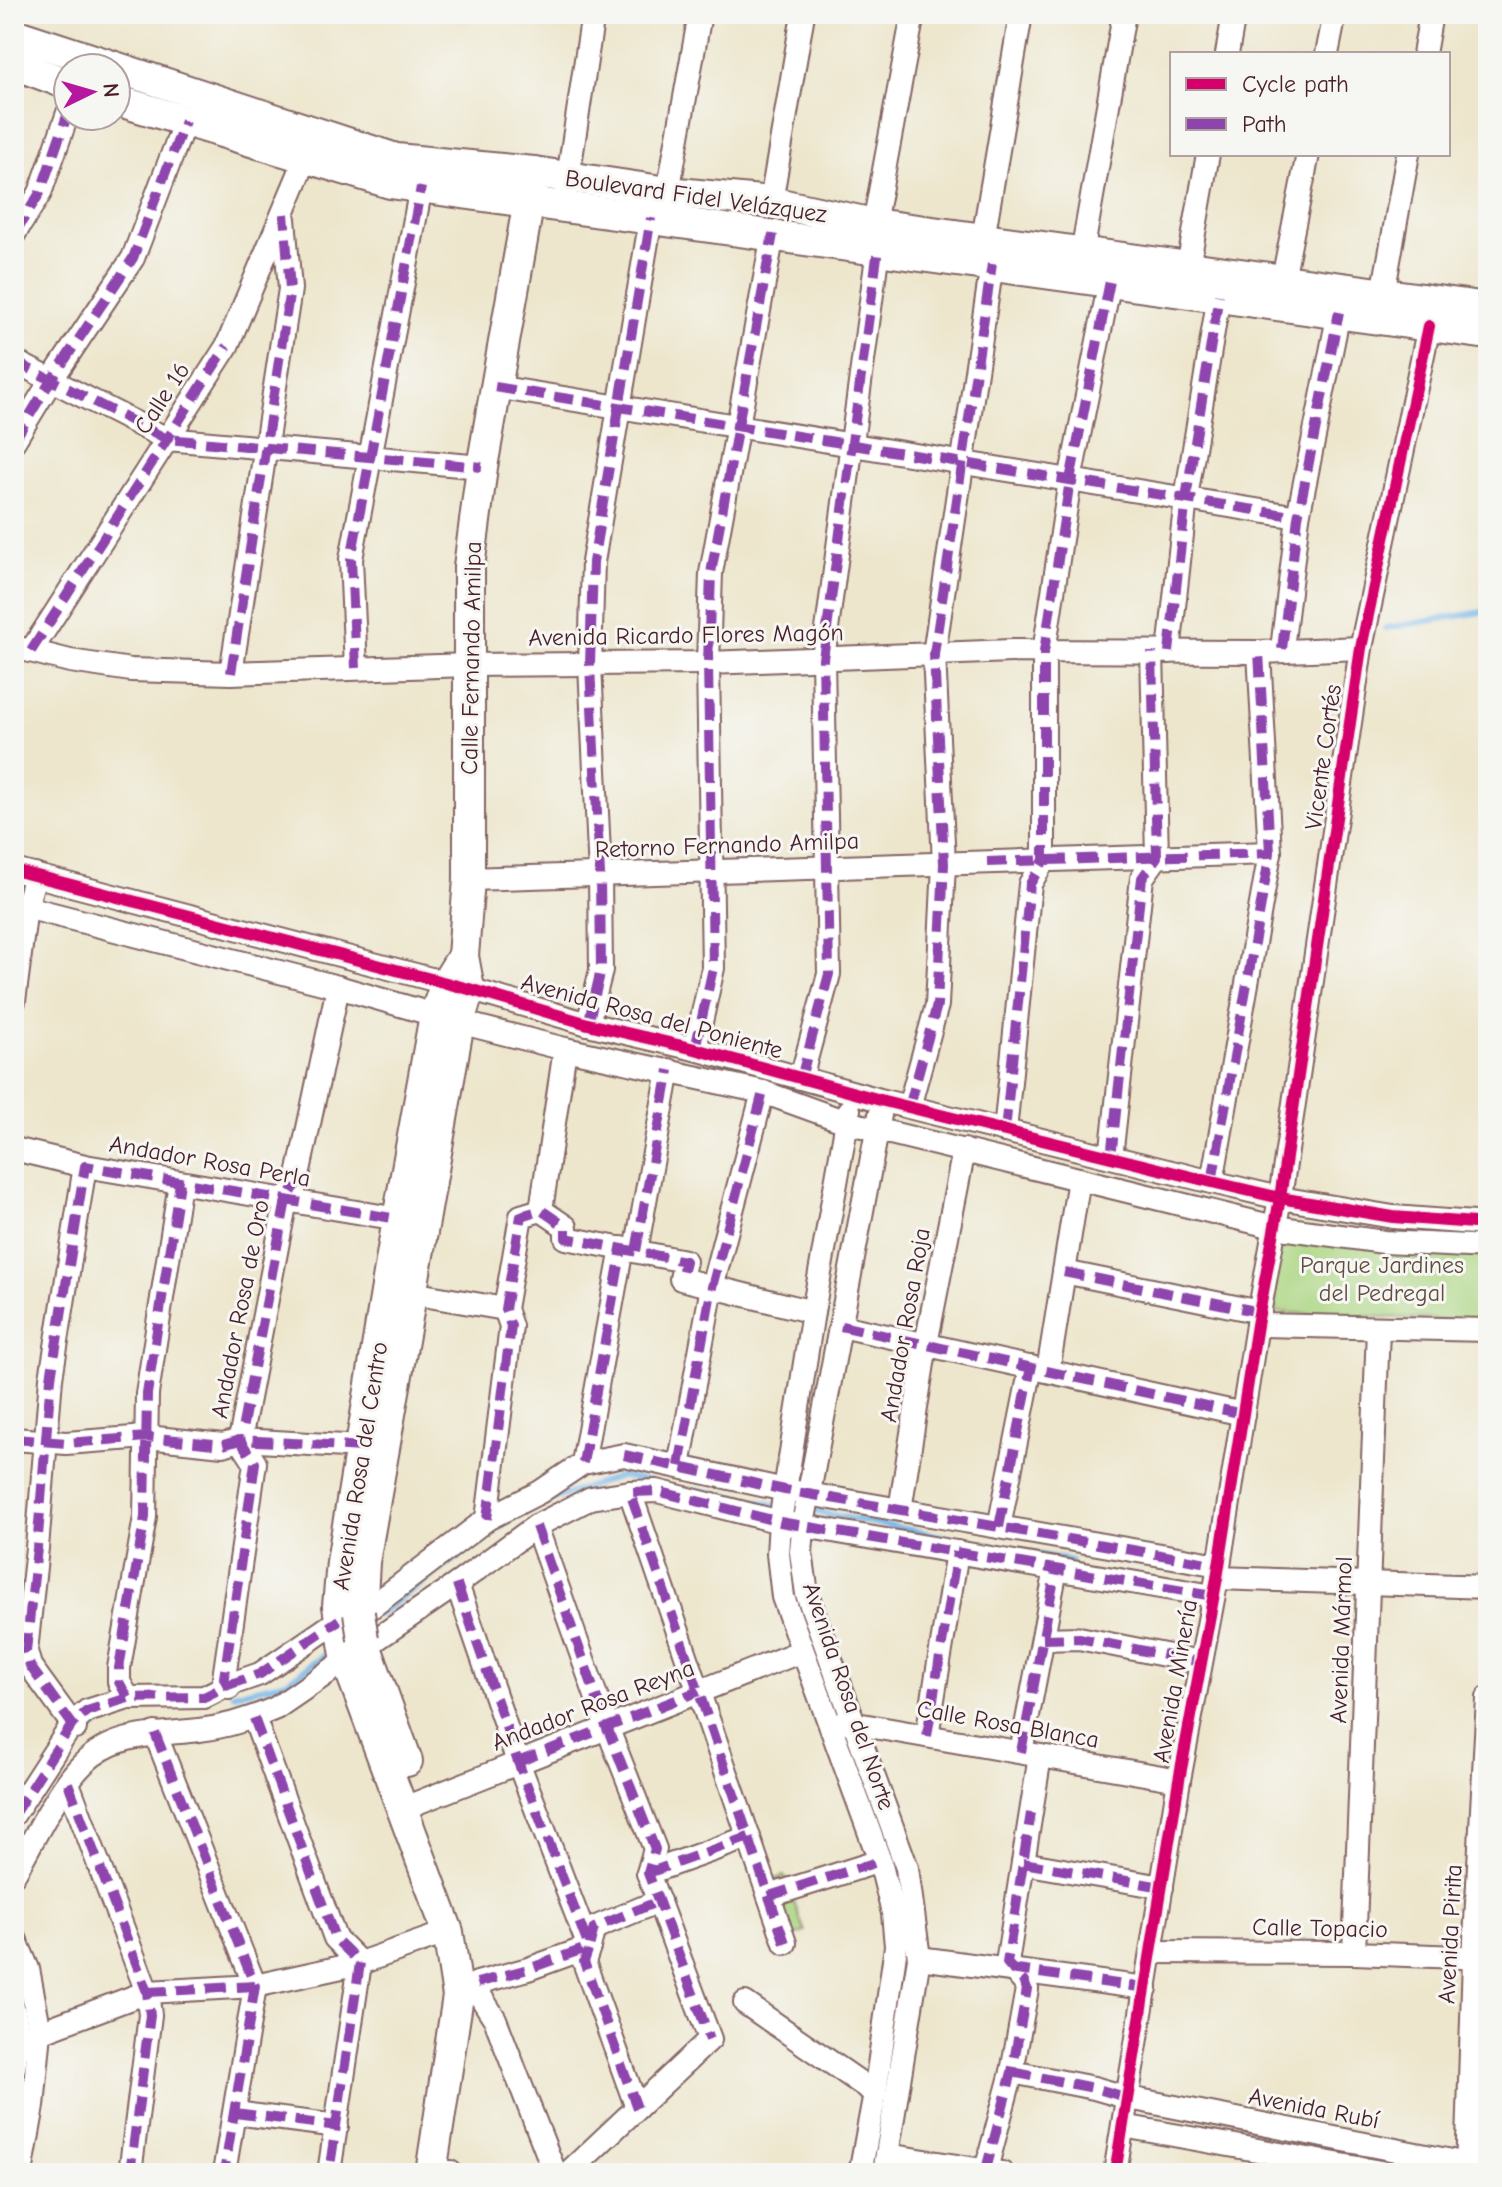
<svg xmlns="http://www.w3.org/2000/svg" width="1502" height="2187" viewBox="0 0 1502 2187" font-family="'Comic Neue',sans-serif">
  <rect width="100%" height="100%" fill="#f6f6f2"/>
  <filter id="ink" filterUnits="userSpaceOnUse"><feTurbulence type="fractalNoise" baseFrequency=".0125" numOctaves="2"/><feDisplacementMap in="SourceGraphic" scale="16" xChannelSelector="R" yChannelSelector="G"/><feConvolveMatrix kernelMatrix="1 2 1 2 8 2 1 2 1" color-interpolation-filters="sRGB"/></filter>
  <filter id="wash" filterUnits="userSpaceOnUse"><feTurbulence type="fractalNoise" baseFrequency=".006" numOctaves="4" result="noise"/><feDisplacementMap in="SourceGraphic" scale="32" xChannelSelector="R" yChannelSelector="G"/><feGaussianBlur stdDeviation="1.8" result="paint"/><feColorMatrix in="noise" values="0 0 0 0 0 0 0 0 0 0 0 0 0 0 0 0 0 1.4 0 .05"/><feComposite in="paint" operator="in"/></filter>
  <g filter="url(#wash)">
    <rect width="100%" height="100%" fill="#ede6cc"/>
    <g fill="#aad581" stroke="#7a7a56" stroke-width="2">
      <polygon points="1278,1236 1488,1246 1488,1322 1275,1312"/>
      <polygon points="784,1876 805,1932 779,1942 758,1886"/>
    </g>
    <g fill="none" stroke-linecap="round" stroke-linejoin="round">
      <g stroke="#74b5e9" stroke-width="6">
        <polyline points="1386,628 1488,611"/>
        <polyline points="697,1490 780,1506"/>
        <polyline points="539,1504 620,1476 650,1481"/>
        <polyline points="811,1511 1071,1561"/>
        <polyline points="378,1615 515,1516"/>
        <polyline points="233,1694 287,1682 334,1648"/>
        <polyline points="54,1772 71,1748 112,1712"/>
      </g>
    </g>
  </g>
  <g filter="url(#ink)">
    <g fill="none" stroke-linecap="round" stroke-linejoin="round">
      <g stroke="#836563" stroke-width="26">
        <g id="minor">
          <polyline points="1227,54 1234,14"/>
          <polyline points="1327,54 1335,14"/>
          <polyline points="1424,54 1431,14"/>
          <polyline points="566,191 593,14"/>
          <polyline points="668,192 700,14"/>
          <polyline points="771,202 803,14"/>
          <polyline points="874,224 913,14"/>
          <polyline points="14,234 40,193 68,113"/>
          <polyline points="983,239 1021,14"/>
          <polyline points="1080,265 1124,14"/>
          <polyline points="1188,267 1208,154"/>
          <polyline points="1283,279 1308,154"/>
          <polyline points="1383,294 1408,154"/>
          <polyline points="14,361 167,439 482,467"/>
          <polyline points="495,387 1298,517"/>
          <polyline points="14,441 50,382 133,258 185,121"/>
          <polyline points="14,647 70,661 131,670 231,673 469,665 708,663 1011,651 1259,652 1361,648"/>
          <polyline points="1282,649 1298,517 1339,312"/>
          <polyline points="31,651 227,346 306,158"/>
          <polyline points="1169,652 1186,498 1219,295"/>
          <polyline points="356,668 351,559 421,187"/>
          <polyline points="231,673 290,289 284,219"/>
          <polyline points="14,870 469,989 588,1024 695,1049 884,1101 1212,1182 1280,1198 1393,1217 1488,1224"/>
          <polyline points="469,879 1270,853"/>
          <polyline points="14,904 338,987 459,1022 565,1049 763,1092 846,1122 1274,1227 1384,1242 1488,1247"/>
          <polyline points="14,1001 26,907 35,875"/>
          <polyline points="588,1024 601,970 600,875 590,665 593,562 651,218"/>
          <polyline points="695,1049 713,968 708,663 711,573 773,234"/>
          <polyline points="801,1078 829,974 823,659 878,249"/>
          <polyline points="909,1107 937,1005 944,864 934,654 992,264"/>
          <polyline points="849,1110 813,1312 780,1522 778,1554 783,1597 880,1861 893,1913 896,1946 875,2093 860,2173"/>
          <polyline points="880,1115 804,1519 801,1552 807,1594 907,1868 919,1958 884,2173"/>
          <polyline points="1005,1131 1030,884 1044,860 1044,652 1070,480 1110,281"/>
          <polyline points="14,1149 85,1166 398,1219"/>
          <polyline points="1111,1157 1142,878 1157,857 1152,652"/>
          <polyline points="1212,1182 1270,853 1259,652"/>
          <polyline points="541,1210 566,1227 566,1238 685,1261 681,1279 813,1312"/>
          <polyline points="541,1210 565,1049"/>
          <polyline points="636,1251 669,1070"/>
          <polyline points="1064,1272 1260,1312"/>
          <polyline points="411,1293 505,1309"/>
          <polyline points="1257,1325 1488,1330"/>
          <polyline points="841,1326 1243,1414"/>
          <polyline points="1048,1371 1079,1179"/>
          <polyline points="14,1439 66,1443 147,1437 223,1445 240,1440 362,1447"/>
          <polyline points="583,1463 622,1248"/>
          <polyline points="679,1466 712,1287 763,1092"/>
          <polyline points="630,1492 785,1943"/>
          <polyline points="900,1510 926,1344 964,1150"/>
          <polyline points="487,1519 511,1326 505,1309 521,1216 541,1210"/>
          <polyline points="536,1526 607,1727 655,1849 648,1873 710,2039 568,2173"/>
          <polyline points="999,1527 1031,1367"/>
          <polyline points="1217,1578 1488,1587"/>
          <polyline points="457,1584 518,1762 589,1947 584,1962 637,2108"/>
          <polyline points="1043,1639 1079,1638 1200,1662"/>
          <polyline points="229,1688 224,1678 255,1463 240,1440 286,1200 296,1185 338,987"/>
          <polyline points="128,1698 119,1682 119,1668 145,1517 147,1394 180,1183"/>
          <polyline points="254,1718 335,1938 360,1963 329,2173"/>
          <polyline points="845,1722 1179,1780"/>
          <polyline points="75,1728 30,1666 26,1651 37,1548 51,1378 85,1166"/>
          <polyline points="155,1733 255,1986 224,2173"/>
          <polyline points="927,1736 957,1552"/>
          <polyline points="1021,1752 1056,1569"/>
          <polyline points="68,1783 147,1992 150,2015 130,2173"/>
          <polyline points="404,1808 802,1651"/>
          <polyline points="14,1814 73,1723 87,1711 128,1698 204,1697 228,1685 260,1674 339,1620 361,1615 487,1519 540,1492 583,1463 624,1455 785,1490 1219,1565"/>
          <polyline points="1023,1863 1162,1887"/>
          <polyline points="648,1873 749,1837"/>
          <path d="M14,1874C32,1843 58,1788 83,1764C114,1732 158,1735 199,1730C226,1727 251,1719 276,1708L457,1584L536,1526L591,1498L630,1492L657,1491L780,1522L1213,1596"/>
          <polyline points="769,1896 880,1861"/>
          <polyline points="14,1936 28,1969 40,2032 33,2106 21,2173"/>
          <polyline points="1152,1952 1354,1953 1486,1958"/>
          <polyline points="1354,1953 1378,1329"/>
          <polyline points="919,1958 1146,1988"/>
          <polyline points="477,1983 528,1969 589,1947 594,1928 659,1901"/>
          <polyline points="477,1991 495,2019 555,2173"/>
          <polyline points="745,2003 875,2093"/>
          <polyline points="14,2012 19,2036 14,2067"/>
          <polyline points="40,2032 147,1992 255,1986 360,1963 448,1932"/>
          <polyline points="1012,2072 1094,2088 1129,2098 1488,2168"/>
          <polyline points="235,2113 337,2126"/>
          <polyline points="1123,2126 1386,2173"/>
          <polyline points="887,2155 1002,2173"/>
          <polyline points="450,2172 450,2173"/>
          <polyline points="985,2173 1012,2072 1027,1989 1024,1982 1007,1963 1040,1756"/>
          <polyline points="1115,2173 1179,1780 1217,1578 1257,1325 1280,1198 1361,648 1429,326"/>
          <polyline points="1467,2173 1474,1958 1488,1698"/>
        </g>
      </g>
      <g stroke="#836563" stroke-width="34">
        <g id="major">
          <polyline points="14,34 396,159 534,172 668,192 771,202 874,224 1488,308"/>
          <polyline points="14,64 68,84"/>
          <polyline points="116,100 390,183 1488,334"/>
          <polyline points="359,1613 361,1615 364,1562 459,1022 469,989 463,956 469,879 469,567 482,467 534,172"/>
          <polyline points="363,1639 407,1761"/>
          <polyline points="431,2173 458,1996 448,1932 347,1661 338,1606 342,1562 398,1219 435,1015 446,983 463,956"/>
        </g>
      </g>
      <use href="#minor" stroke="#fff" stroke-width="22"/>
      <use href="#major" stroke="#fff" stroke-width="30"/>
      <g stroke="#836563" stroke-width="34" stroke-linecap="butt">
        <polyline id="major-bridge" points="359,1613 363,1639"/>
      </g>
      <use href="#major-bridge" stroke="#fff" stroke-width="30"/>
      <g stroke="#8e44ad" stroke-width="10" stroke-dasharray="20 10" stroke-linecap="butt">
        <polyline points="14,234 40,193 68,113"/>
        <polyline points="14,361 167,439 482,467"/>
        <polyline points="495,387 1298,517"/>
        <polyline points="14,441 50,382 133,258 185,121"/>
        <polyline points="1282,649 1298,517 1339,312"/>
        <polyline points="31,651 227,346"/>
        <polyline points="1169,652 1186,498 1219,295"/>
        <polyline points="356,668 351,559 421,187"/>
        <polyline points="231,673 290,289 284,214"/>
        <polyline points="987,862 1270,853"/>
        <polyline points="588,1024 601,970 600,875 590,665 593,562 651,218"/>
        <polyline points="695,1049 713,968 708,663 711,573 773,234"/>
        <polyline points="801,1078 829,974 823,659 878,249"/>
        <polyline points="909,1107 937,1005 944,864 934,654 992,264"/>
        <polyline points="1005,1131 1030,884 1044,860 1044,652 1070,480 1110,281"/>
        <polyline points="1111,1157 1142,878 1157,857 1152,652"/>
        <polyline points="1212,1182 1270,853 1259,652"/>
        <polyline points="636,1251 669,1070"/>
        <polyline points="1064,1272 1260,1312"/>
        <polyline points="841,1326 1243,1414"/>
        <polyline points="14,1439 66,1443 147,1437 223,1445 240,1440 362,1447"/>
        <polyline points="624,1455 785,1490 1219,1565"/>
        <polyline points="583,1463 622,1248"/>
        <polyline points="679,1466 712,1287 763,1092"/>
        <polyline points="487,1519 511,1326 505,1309 521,1216 541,1210 566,1227 566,1238 685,1261 681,1279"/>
        <polyline points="536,1526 607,1727 655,1849 648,1873 710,2039"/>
        <polyline points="999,1527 1031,1367"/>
        <polyline points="457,1584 518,1762 589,1947 584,1962 637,2108"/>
        <polyline points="1043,1639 1079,1638 1200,1662"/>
        <polyline points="229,1688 224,1678 255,1463 240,1440 286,1200 296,1185"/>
        <polyline points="128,1698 119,1682 119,1668 145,1517 147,1394 180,1183"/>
        <polyline points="254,1718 335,1938 360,1963 329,2173"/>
        <polyline points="75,1728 30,1666 26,1651 37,1548 51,1378 85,1166 398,1219"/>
        <polyline points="155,1733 255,1986 224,2173"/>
        <polyline points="927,1736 957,1552"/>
        <polyline points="1021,1752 1056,1569"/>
        <polyline points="518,1762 699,1691"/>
        <polyline points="68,1783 147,1992 150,2015 130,2173"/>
        <polyline points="14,1814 73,1723 87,1711 128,1698 204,1697 228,1685 260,1674 339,1620"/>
        <polyline points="1023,1863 1162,1887"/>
        <polyline points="648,1873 749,1837"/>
        <polyline points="769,1896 880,1861"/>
        <polyline points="785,1943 630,1492 657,1491 780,1522 1213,1596"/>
        <polyline points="1010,1969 1146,1988"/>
        <polyline points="477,1983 528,1969 589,1947 594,1928 659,1901"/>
        <polyline points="147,1992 255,1986"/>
        <polyline points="1012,2072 1094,2088 1129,2098"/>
        <polyline points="235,2113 337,2126"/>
        <polyline points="986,2170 1002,2173"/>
        <polyline points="985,2173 1012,2072 1027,1989 1024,1982 1007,1963 1031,1813"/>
      </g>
      <g stroke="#f6f6f2" stroke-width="17">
        <g id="cycleway">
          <polyline points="14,870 469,989 588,1024 695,1049 884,1101 1212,1182 1280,1198 1393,1217 1488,1224"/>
          <polyline points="1115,2173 1179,1780 1217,1578 1257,1325 1280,1198 1361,648 1429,326"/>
        </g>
      </g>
      <use href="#cycleway" stroke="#d6006c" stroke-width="12"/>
    </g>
  </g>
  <g text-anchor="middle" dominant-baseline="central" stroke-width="6" stroke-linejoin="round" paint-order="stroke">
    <g font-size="24" fill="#4a1f2b" stroke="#f6f6f2">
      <text transform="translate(696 196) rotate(8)">Boulevard Fidel Velázquez</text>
      <text transform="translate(162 398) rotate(-57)">Calle 16</text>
      <text transform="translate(686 635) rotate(-1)">Avenida Ricardo Flores Magón</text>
      <text transform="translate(471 658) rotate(-89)">Calle Fernando Amilpa</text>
      <text transform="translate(1323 757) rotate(-82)">Vicente Cortés</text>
      <text transform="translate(727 845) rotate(-2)">Retorno Fernando Amilpa</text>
      <text transform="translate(652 1016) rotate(15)">Avenida Rosa del Poniente</text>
      <text transform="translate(210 1161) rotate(10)">Andador Rosa Perla</text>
      <text transform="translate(240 1309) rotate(-79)">Andador Rosa de Oro</text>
      <text transform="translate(905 1325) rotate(-80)">Andador Rosa Roja</text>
      <text transform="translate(360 1466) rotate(-81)">Avenida Rosa del Centro</text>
      <text transform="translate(1341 1640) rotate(-88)">Avenida Mármol</text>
      <text transform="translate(1175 1681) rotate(-80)">Avenida Minería</text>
      <text transform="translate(849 1696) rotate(71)">Avenida Rosa del Norte</text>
      <text transform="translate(593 1705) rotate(-21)">Andador Rosa Reyna</text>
      <text transform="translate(1008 1724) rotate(10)">Calle Rosa Blanca</text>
      <text transform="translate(1320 1928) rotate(1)">Calle Topacio</text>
      <text transform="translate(1450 1934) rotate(-87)">Avenida Pirita</text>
      <text transform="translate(1314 2108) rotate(11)">Avenida Rubí</text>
    </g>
    <g font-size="24" fill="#624c40" stroke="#f6f6f2">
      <text x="1382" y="1265">Parque Jardines<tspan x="1382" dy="28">del Pedregal</tspan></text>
    </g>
  </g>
  <rect width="1502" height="2187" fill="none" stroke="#f6f6f2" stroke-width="48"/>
  <rect x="1170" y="52" width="280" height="104" fill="#f6f6f2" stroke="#b1a0a2" stroke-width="2"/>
  <rect x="1186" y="78" width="40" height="12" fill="#d6006c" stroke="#b1a0a2" stroke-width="2"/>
  <text x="1242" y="92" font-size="24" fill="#4a1f2b">Cycle path</text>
  <rect x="1186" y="118" width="40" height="12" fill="#8e44ad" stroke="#b1a0a2" stroke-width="2"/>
  <text x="1242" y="132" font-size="24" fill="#4a1f2b">Path</text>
  <g transform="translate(92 92) rotate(85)"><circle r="38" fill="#f6f6f2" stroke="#b1a0a2" stroke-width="2"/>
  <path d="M0-6L14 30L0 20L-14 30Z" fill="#b5179e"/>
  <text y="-12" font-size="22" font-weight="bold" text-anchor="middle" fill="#4a1f2b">N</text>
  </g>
</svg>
